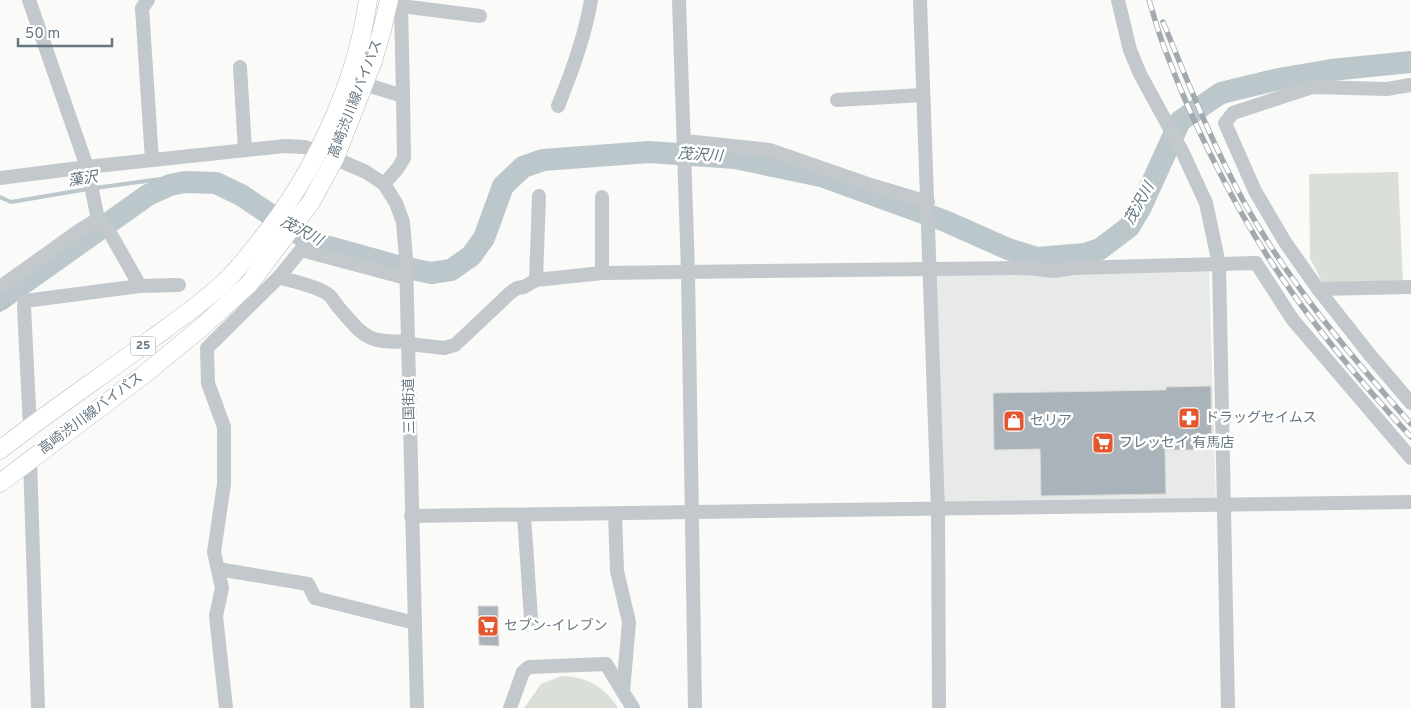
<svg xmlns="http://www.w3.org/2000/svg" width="1411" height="708" viewBox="0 0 1411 708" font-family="Overpass,'Noto Sans JP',sans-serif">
  <rect width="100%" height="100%" fill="#fafaf8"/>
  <polygon fill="#e8e9e9" points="1209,269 1216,502 944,506 933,273"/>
  <g fill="#dadfd7">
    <polygon points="1398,172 1403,283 1323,284 1310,258 1309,174"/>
    <path d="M562,676C585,676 605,687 618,708H524L541,684Z"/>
  </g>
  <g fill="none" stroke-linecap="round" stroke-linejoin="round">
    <g stroke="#bbc7cb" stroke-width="4">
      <polyline points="95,188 161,179 170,185"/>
      <polyline points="0,197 11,202 88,189"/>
    </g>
    <polyline stroke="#bbc7cb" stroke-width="22" points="0,300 148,195 170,185 185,182 216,183 241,195 307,239 315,243 398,266 431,273 451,270 471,256 484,238 503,186 523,167 543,160 649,152 735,158 821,176 945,221 1008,249 1037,258 1085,254 1100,249 1129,227 1141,207 1180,121 1221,93 1279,79 1331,70 1411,62"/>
  </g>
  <g fill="#aab3b9" stroke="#dcdcda">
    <polygon points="1211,386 1212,450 1165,450 1166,494 1041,496 1040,449 994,450 993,393 1166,390 1166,387"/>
    <polygon points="478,606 498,606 499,646 479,645"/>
  </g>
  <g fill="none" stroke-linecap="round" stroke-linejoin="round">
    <g stroke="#b5babe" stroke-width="19">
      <g id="major">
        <path d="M0,450C50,411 102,376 153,338C175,322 198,306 219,287C234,274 247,258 259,242C313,176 356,85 368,0"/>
        <polyline points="0,483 146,373 202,327 249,284 311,202 335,158 373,61 382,30 389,0"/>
      </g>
    </g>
    <polyline stroke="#bbbfc2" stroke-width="2.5" stroke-dasharray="2.5 2.5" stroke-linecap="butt" points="0,311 11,304"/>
    <g stroke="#c3c8cc" stroke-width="14">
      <polyline points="29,0 87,167 98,219 110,233 140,286"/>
      <polyline points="148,0 142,8 152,160"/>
      <polyline points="679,0 688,272 695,708"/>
      <polyline points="920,0 938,510 939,708"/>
      <polyline points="1118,0 1130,50 1140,74 1182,151 1206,203 1219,264 1228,708"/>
      <polyline points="240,67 245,150"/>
      <polyline points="364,84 403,96 404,158 398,168 384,184"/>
      <polyline points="403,96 401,6 480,16"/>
      <polyline points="837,100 923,95"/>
      <path d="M558,106C572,72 585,37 591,0"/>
      <polyline points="685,141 770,150 874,186 928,202"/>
      <polyline points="0,178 87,167 285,146 304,147 318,151 366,172 384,184 396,203 403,222 406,259 417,708"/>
      <polyline points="602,197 602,273"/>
      <path d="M279,277C293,282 319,286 330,296C334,300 336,305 340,309C364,337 369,344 408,341"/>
      <polyline points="536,280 539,196"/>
      <polyline points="0,287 80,230 98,219"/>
      <polyline points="1411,287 1318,289 1370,355 1411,403"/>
      <polyline points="1318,289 1285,242 1255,191 1225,123 1233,113 1312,87 1387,89 1411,85"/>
      <polyline points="409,344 444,348 455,345 510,293 517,288 524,287 536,280 602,273 1027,268 1054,271 1072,268 1256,263 1293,320 1411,458"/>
      <polyline points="30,427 24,307 25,301 140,286 179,285"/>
      <polyline points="30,460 38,708"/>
      <polyline points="615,514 617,571 629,622 623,692 633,708"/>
      <polyline points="524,515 531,619"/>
      <polyline points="411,516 1411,502"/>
      <polyline points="218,569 308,584 315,598 415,623"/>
      <polyline points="226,708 216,616 222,588 214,552 224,484 224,427 208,383 207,348 279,277 301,250 406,278"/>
      <polyline points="510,708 523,672 529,667 606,664 623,692"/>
    </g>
    <use href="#major" stroke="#fff" stroke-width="18"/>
    <g stroke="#a2aab0" stroke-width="5.5">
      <g id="rail">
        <path d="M1149,0C1155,19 1160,39 1168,57C1188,111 1214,164 1242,214C1288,296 1349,369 1411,437"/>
        <path d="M1163,22C1188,82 1212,144 1244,202C1289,283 1350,355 1411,424"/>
      </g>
    </g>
    <use href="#rail" stroke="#fff" stroke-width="4" stroke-dasharray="11" stroke-linecap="butt"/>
  </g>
  <defs>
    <g id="pharmacy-square" transform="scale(1.125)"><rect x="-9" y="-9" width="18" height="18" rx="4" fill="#e4572e" stroke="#fff"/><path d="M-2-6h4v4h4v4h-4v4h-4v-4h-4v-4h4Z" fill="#fff"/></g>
    <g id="shop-square" transform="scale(1.125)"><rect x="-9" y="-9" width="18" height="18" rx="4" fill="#e4572e" stroke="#fff"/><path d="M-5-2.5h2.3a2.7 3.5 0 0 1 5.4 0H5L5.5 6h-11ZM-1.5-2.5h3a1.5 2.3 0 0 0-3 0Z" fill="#fff"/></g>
    <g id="supermarket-square" transform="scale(1.125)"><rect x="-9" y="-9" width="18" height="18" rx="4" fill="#e4572e" stroke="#fff"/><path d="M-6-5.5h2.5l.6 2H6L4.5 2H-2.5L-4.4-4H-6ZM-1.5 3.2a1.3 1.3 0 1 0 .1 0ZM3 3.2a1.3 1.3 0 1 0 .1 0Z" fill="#fff"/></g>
  </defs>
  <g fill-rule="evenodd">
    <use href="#pharmacy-square" x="1189" y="418"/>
    <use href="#shop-square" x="1014" y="421"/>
    <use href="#supermarket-square" x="1103" y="443"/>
    <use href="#supermarket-square" x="488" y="626"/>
  </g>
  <g text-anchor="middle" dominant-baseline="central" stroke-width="5" stroke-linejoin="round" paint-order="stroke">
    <rect fill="#fff" stroke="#939fa8" stroke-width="1" x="130.5" y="336.5" width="25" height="19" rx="4"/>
    <g font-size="12" font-weight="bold" fill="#657683">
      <text x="143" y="346">25</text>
    </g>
    <g font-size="14" fill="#657683" stroke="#fff">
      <text transform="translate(356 99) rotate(-69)">高崎渋川線バイパス</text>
      <text transform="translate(410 406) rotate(-91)">三国街道</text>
      <text transform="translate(91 414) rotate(-37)">高崎渋川線バイパス</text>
    </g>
    <g font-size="14" fill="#657683" stroke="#fff" text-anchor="start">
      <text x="1205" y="418">ドラッグセイムス</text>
      <text x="1030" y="421">セリア</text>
      <text x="1119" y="443">フレッセイ 有馬店</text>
      <text x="504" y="626">セブン-イレブン</text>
    </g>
    <g font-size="15" font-style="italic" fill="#60757c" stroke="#fff">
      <text transform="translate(700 156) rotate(4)">茂沢川</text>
      <text transform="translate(83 180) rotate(-9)">藻沢</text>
      <text transform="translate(1140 204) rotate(-61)">茂沢川</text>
      <text transform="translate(301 232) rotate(28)">茂沢川</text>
    </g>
  </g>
  <path d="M18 38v8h94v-8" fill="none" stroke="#657683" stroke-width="2.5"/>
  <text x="25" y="38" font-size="15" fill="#657683" stroke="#ffffff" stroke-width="4" paint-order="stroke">50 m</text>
</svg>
